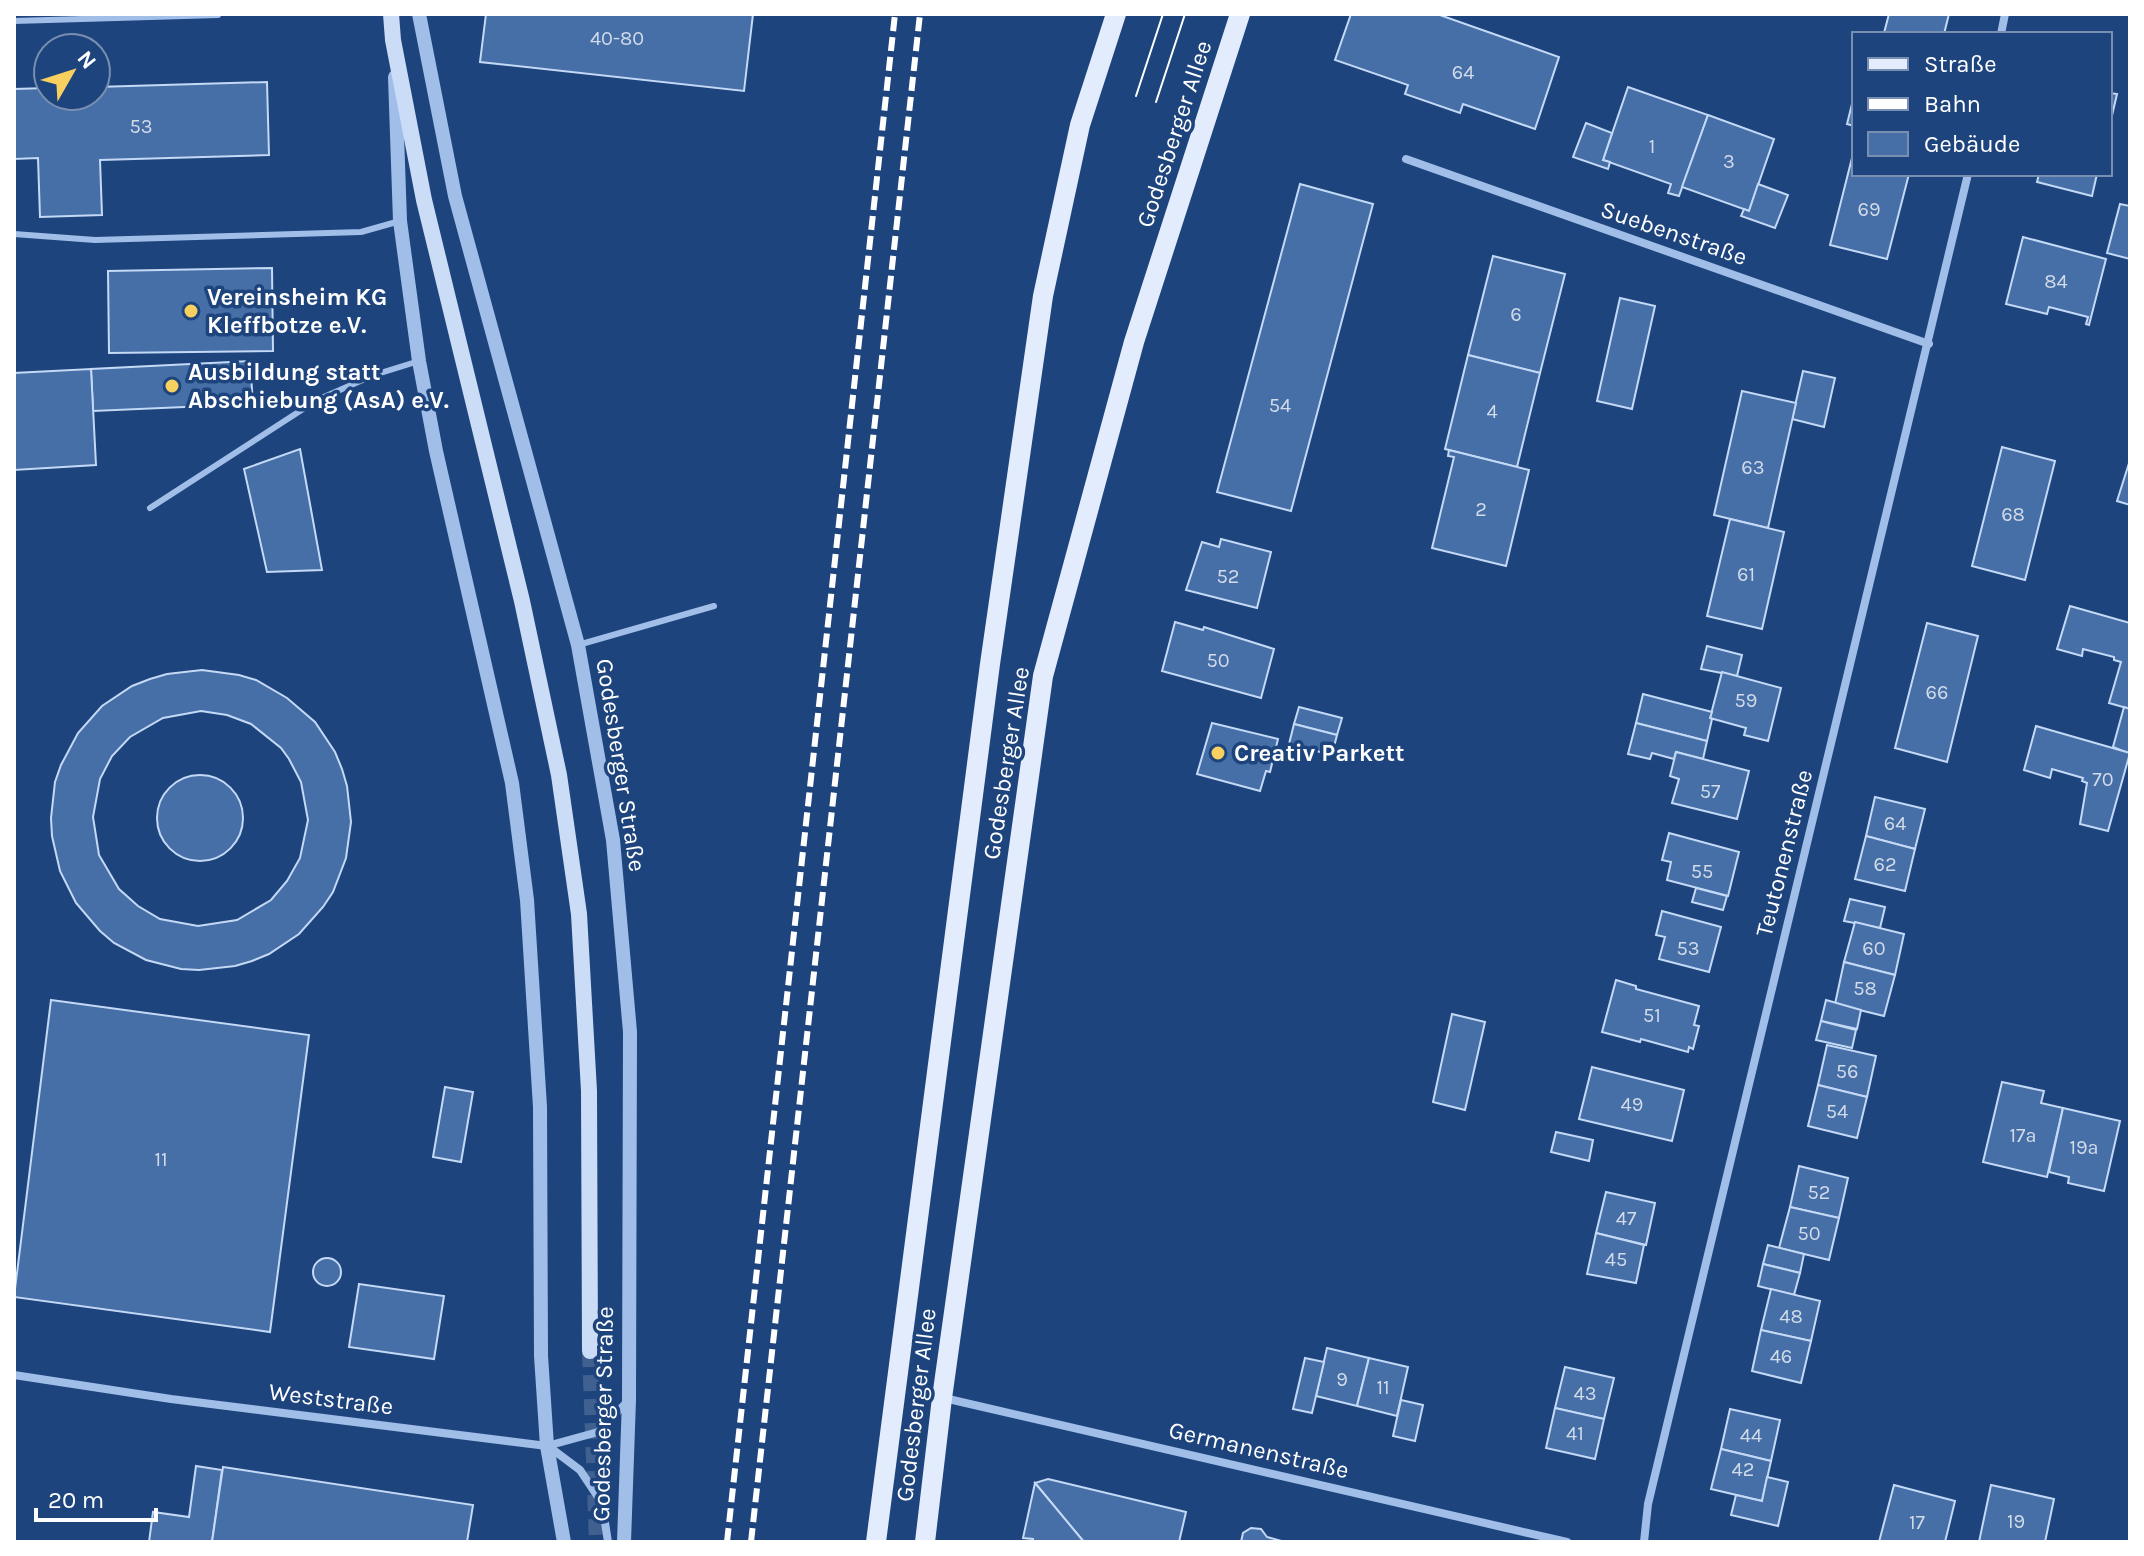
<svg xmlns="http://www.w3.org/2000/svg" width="2144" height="1556" viewBox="0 0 2144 1556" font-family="Karla,sans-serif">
  <rect width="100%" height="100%" fill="#1e447d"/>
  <g fill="#466ea7" stroke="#c4d9f6" stroke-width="2" fill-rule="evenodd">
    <polygon points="486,14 753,14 744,91 480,62"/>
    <polygon points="1351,14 1437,14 1559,57 1535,129 1463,104 1460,113 1405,94 1408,85 1335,60"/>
    <polygon points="1889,14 1949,14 1944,34 1884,33"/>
    <polygon points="267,82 269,155 100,160 102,215 40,217 38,158 14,159 14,89 48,88 48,96 96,96 96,87"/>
    <polygon points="1628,87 1708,115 1679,196 1668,193 1671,184 1603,160"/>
    <polygon points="2110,93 2117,94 2110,124"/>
    <polygon points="1854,96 1854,126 1847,124"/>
    <polygon points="1708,115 1774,139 1749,211 1682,187"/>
    <polygon points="1586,123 1612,133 1603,160 1610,162 1608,169 1573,157"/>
    <polygon points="1854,150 1854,174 1909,174 1887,259 1830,245"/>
    <polygon points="2039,174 2097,174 2092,196 2037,182"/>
    <polygon points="1300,184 1373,204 1291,511 1217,492"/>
    <polygon points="1758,184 1788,195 1775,228 1741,216 1744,209 1749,211"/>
    <polygon points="2120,204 2130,206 2130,259 2107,253"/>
    <polygon points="2023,237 2106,259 2089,325 2086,324 2088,317 2049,307 2047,314 2006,304"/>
    <polygon points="1493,256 1565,274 1540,373 1468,355"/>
    <polygon points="272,268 273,351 109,353 108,271"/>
    <polygon points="1620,298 1655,306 1632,409 1597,401"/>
    <polygon points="1468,355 1540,373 1517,467 1445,449"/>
    <polygon points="250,361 253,404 93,411 91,369"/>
    <polygon points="91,369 96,465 14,470 14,373"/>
    <polygon points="1803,371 1835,378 1824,427 1792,419"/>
    <polygon points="1742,391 1796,403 1768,528 1714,515"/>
    <polygon points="2002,447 2055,461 2025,580 1972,566"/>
    <polygon points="300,449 322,570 267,572 244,469"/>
    <polygon points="1449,450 1529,470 1506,566 1432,548 1454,457 1448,456"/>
    <polygon points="2130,460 2130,505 2117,501"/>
    <polygon points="1730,519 1784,532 1762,629 1707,616"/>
    <polygon points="1221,539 1271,552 1257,608 1186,590 1202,542 1219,547"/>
    <polygon points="2070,606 2130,623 2130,709 2109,703 2121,662 2114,660 2114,657 2083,649 2082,656 2057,649"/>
    <polygon points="1175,622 1203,630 1204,627 1274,649 1261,698 1162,671"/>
    <polygon points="1927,623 1978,636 1947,762 1895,748"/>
    <polygon points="1707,646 1742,655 1737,676 1701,669"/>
    <path d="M202,670L239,675L256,680L287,698L315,722L335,752L342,769L347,786L351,822L346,858L333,892L323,907L299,934L269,954L252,961L235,966L199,970L181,969L146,960L114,943L100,931L76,903L60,871L52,836L51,818L55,782L61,765L78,733L102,706L132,686L150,679L167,674ZM201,711L227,715L251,724L281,748L289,759L301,782L308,820L300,858L287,881L271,900L237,920L198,926L160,919L138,906L119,889L99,855L93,817L100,779L112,756L130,737L163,718Z"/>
    <polygon points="1722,672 1781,688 1768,741 1744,735 1746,728 1710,718"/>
    <polygon points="1643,694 1712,712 1710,718 1712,719 1707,741 1636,723"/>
    <polygon points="1299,707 1342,718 1337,735 1294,724"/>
    <polygon points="2124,707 2130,709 2130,754 2113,747"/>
    <polygon points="1212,723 1278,739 1270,772 1266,771 1260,791 1197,774"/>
    <polygon points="1636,723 1707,741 1703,759 1676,752 1674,759 1652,753 1650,759 1628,754"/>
    <polygon points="1294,724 1337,735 1332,755 1289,744"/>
    <polygon points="2036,726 2130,753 2108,831 2080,824 2087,783 2082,781 2083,778 2052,769 2050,778 2024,770"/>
    <polygon points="1676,752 1749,771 1737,819 1672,803 1679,779 1670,776"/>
    <circle cx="200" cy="818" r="43"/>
    <polygon points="1875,797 1925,809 1915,849 1866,836"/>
    <polygon points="1669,833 1739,852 1728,896 1667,880 1671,862 1662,860"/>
    <polygon points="1866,836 1915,849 1905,891 1855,879"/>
    <polygon points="1696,888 1727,896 1723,910 1692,902"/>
    <polygon points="1850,899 1885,907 1880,928 1844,921"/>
    <polygon points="1662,911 1721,927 1709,972 1659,959 1665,937 1656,935"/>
    <polygon points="1855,922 1904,934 1895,975 1844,962"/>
    <polygon points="1844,962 1895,975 1884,1016 1835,1004"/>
    <polygon points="1616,980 1636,986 1636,989 1699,1006 1694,1025 1699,1026 1693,1049 1689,1047 1688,1052 1641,1039 1640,1042 1602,1032"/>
    <polygon points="51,1000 309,1035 270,1332 14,1297"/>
    <polygon points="1826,1000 1861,1010 1857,1029 1821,1021"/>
    <polygon points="1452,1014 1485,1022 1465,1110 1433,1102"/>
    <polygon points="1821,1021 1856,1030 1852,1048 1816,1040"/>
    <polygon points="1827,1045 1876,1056 1867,1097 1818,1085"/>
    <polygon points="1592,1067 1684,1090 1672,1141 1579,1119"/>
    <polygon points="2002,1082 2044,1091 2041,1103 2063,1108 2047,1177 1983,1162"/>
    <polygon points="1818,1085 1867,1097 1857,1138 1808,1126"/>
    <polygon points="445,1087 473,1092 461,1162 433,1157"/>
    <polygon points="2063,1108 2120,1121 2104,1191 2068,1183 2069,1177 2049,1172"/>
    <polygon points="1556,1132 1593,1140 1589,1161 1551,1152"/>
    <polygon points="1799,1166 1848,1178 1839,1218 1790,1207"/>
    <polygon points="1606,1192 1655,1203 1646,1245 1596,1233"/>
    <polygon points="1790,1207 1839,1218 1829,1260 1779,1248"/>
    <polygon points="1596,1233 1644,1245 1636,1283 1587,1274"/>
    <polygon points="1768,1245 1804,1254 1800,1273 1763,1264"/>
    <circle cx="327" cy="1272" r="14"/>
    <polygon points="1763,1264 1800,1273 1794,1295 1758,1286"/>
    <polygon points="359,1284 444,1296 434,1359 349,1347"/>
    <polygon points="1771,1289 1820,1301 1811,1341 1761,1330"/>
    <polygon points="1761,1330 1811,1341 1801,1383 1752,1371"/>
    <polygon points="1327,1348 1369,1358 1357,1406 1316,1396"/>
    <polygon points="1305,1358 1324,1362 1312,1413 1293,1409"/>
    <polygon points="1369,1358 1408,1367 1397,1416 1357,1406"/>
    <polygon points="1565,1367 1614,1378 1604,1419 1555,1408"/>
    <polygon points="1401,1400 1423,1405 1415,1441 1393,1436"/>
    <polygon points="1555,1408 1604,1419 1595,1459 1546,1448"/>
    <polygon points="1730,1409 1780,1420 1771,1461 1721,1449"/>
    <polygon points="1721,1449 1771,1461 1762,1501 1711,1489"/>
    <polygon points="196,1466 222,1470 212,1542 149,1542 153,1512 189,1517"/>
    <polygon points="223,1467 473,1505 467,1542 212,1542"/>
    <polygon points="1767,1477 1788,1482 1778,1526 1731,1515 1736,1495 1762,1501"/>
    <polygon points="1048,1479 1186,1512 1179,1542 1084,1542 1035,1483"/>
    <polygon points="1035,1483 1084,1542 1033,1542 1033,1539 1023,1538"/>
    <polygon points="1894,1485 1955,1501 1945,1542 1879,1542"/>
    <polygon points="1991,1485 2054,1499 2045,1542 1979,1542"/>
    <polygon points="1251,1528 1261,1529 1267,1537 1285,1542 1241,1542 1243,1533"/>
  </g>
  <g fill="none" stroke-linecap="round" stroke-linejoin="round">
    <polyline stroke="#406090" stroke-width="16" stroke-dasharray="16 8" stroke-linecap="butt" points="590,1351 597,1542"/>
    <g stroke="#a0bee8" stroke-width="6">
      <polyline points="14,21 218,15"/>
      <polyline points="14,234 95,240 361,232 400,221"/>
      <polyline points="150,508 317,400 374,375 419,361"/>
      <polyline points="578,645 714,606"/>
    </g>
    <g stroke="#a0bee8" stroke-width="8">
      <polyline points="2001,34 2005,14"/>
      <polyline points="1406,159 1929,344"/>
      <polyline points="14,1375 171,1399 547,1446 598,1432 629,1400"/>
      <polyline points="944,1398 1567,1542"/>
      <polyline points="548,1446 580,1470 602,1503 608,1542"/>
      <polyline points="1644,1542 1648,1504 1968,174"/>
    </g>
    <g stroke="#a0bee8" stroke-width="14">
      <polyline points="419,14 455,196 578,645 613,840 630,1032 629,1400 624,1542"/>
      <polyline points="395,77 400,221 419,361 436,451 512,783 527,900 540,1107 541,1356 547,1446 564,1542"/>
    </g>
    <polyline stroke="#cbdcf6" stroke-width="16" points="391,14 393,40 424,200 522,601 559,775 579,914 589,1091 590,1351"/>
    <g stroke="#e2ecfd" stroke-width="20">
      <polyline points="876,1542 990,664 1043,296 1080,125 1116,14"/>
      <polyline points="925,1542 942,1398 1043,676 1134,342 1240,14"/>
    </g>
    <g stroke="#fff" stroke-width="2">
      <polyline points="1136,96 1163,14"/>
      <polyline points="1156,102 1185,14"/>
    </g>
    <g stroke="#fff" stroke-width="6" stroke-dasharray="14 6" stroke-linecap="butt">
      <polyline points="727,1542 895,14"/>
      <polyline points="751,1542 920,14"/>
    </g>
  </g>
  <g fill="#f7d05f" stroke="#1e447d" stroke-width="3">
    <circle cx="191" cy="311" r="8"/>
    <circle cx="172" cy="386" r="8"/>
    <circle cx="1218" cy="753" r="8"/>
  </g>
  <g text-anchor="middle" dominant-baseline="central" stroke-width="7" stroke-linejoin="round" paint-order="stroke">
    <g font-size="20" fill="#d1dbe9">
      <text x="617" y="38">40-80</text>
      <text x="1463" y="72">64</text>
      <text x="141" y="126">53</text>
      <text x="1652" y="146">1</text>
      <text x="1729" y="161">3</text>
      <text x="1869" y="209">69</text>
      <text x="2056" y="281">84</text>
      <text x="1516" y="314">6</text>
      <text x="1280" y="405">54</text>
      <text x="1492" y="411">4</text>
      <text x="1753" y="467">63</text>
      <text x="1481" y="509">2</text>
      <text x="2013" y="514">68</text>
      <text x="1746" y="574">61</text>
      <text x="1228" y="576">52</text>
      <text x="1218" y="660">50</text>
      <text x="1937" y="692">66</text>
      <text x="1746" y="700">59</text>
      <text x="2103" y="779">70</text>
      <text x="1710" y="791">57</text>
      <text x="1895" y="823">64</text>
      <text x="1885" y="864">62</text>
      <text x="1702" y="871">55</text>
      <text x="1688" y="948">53</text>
      <text x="1874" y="948">60</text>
      <text x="1865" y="988">58</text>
      <text x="1652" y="1015">51</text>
      <text x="1847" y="1071">56</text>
      <text x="1632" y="1104">49</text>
      <text x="1837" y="1111">54</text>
      <text x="2023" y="1135">17a</text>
      <text x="2084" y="1147">19a</text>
      <text x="161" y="1159">11</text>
      <text x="1819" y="1192">52</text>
      <text x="1626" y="1218">47</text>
      <text x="1809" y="1233">50</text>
      <text x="1616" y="1259">45</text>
      <text x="1791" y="1316">48</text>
      <text x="1781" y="1356">46</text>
      <text x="1342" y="1379">9</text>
      <text x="1383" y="1387">11</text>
      <text x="1585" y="1393">43</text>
      <text x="1575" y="1433">41</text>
      <text x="1751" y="1435">44</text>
      <text x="1743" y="1469">42</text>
      <text x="2016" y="1521">19</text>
      <text x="1917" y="1522">17</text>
    </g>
    <g font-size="24" fill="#fff" stroke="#1e447d">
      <text transform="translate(1174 134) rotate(-72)">Godesberger Allee</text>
      <text transform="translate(1674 233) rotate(19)">Suebenstraße</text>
      <text transform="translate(1006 763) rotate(-81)">Godesberger Allee</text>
      <text transform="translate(621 765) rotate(81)">Godesberger Straße</text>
      <text transform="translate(1784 853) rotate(-76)">Teutonenstraße</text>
      <text transform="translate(331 1399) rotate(7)">Weststraße</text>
      <text transform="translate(916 1405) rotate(-83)">Godesberger Allee</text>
      <text transform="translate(603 1414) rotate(-89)">Godesberger Straße</text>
      <text transform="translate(1259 1450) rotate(13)">Germanenstraße</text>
    </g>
    <g font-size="24" font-weight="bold" fill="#fff" stroke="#1e447d" text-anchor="start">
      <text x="207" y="297">Vereinsheim KG<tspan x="207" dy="28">Kleffbotze e.V.</tspan></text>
      <text x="188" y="372">Ausbildung statt<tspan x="188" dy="28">Abschiebung (AsA) e.V.</tspan></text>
      <text x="1234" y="753">Creativ Parkett</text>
    </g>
  </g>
  <rect width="2144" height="1556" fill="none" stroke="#ffffff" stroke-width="32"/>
  <rect x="1852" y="32" width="260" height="144" fill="#1e447d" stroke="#788fb1" stroke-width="2"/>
  <rect x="1868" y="58" width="40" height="12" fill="#e2ecfd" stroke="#788fb1" stroke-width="2"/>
  <text x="1924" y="72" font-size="24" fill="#ffffff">Straße</text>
  <rect x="1868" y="98" width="40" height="12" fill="#ffffff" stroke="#788fb1" stroke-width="2"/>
  <text x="1924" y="112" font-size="24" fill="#ffffff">Bahn</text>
  <rect x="1868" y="132" width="40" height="24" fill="#466ea7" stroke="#788fb1" stroke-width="2"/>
  <text x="1924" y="152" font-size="24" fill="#ffffff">Gebäude</text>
  <g transform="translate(72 72) rotate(51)"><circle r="38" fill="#1e447d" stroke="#788fb1" stroke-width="2"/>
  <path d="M0-6L14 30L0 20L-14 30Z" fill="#f7d05f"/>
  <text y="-12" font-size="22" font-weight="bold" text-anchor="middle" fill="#ffffff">N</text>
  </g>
  <path d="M36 1508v12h120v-12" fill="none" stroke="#ffffff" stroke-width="4"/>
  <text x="48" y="1508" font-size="24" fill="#ffffff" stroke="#1e447d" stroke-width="6" paint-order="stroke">20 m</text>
</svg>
